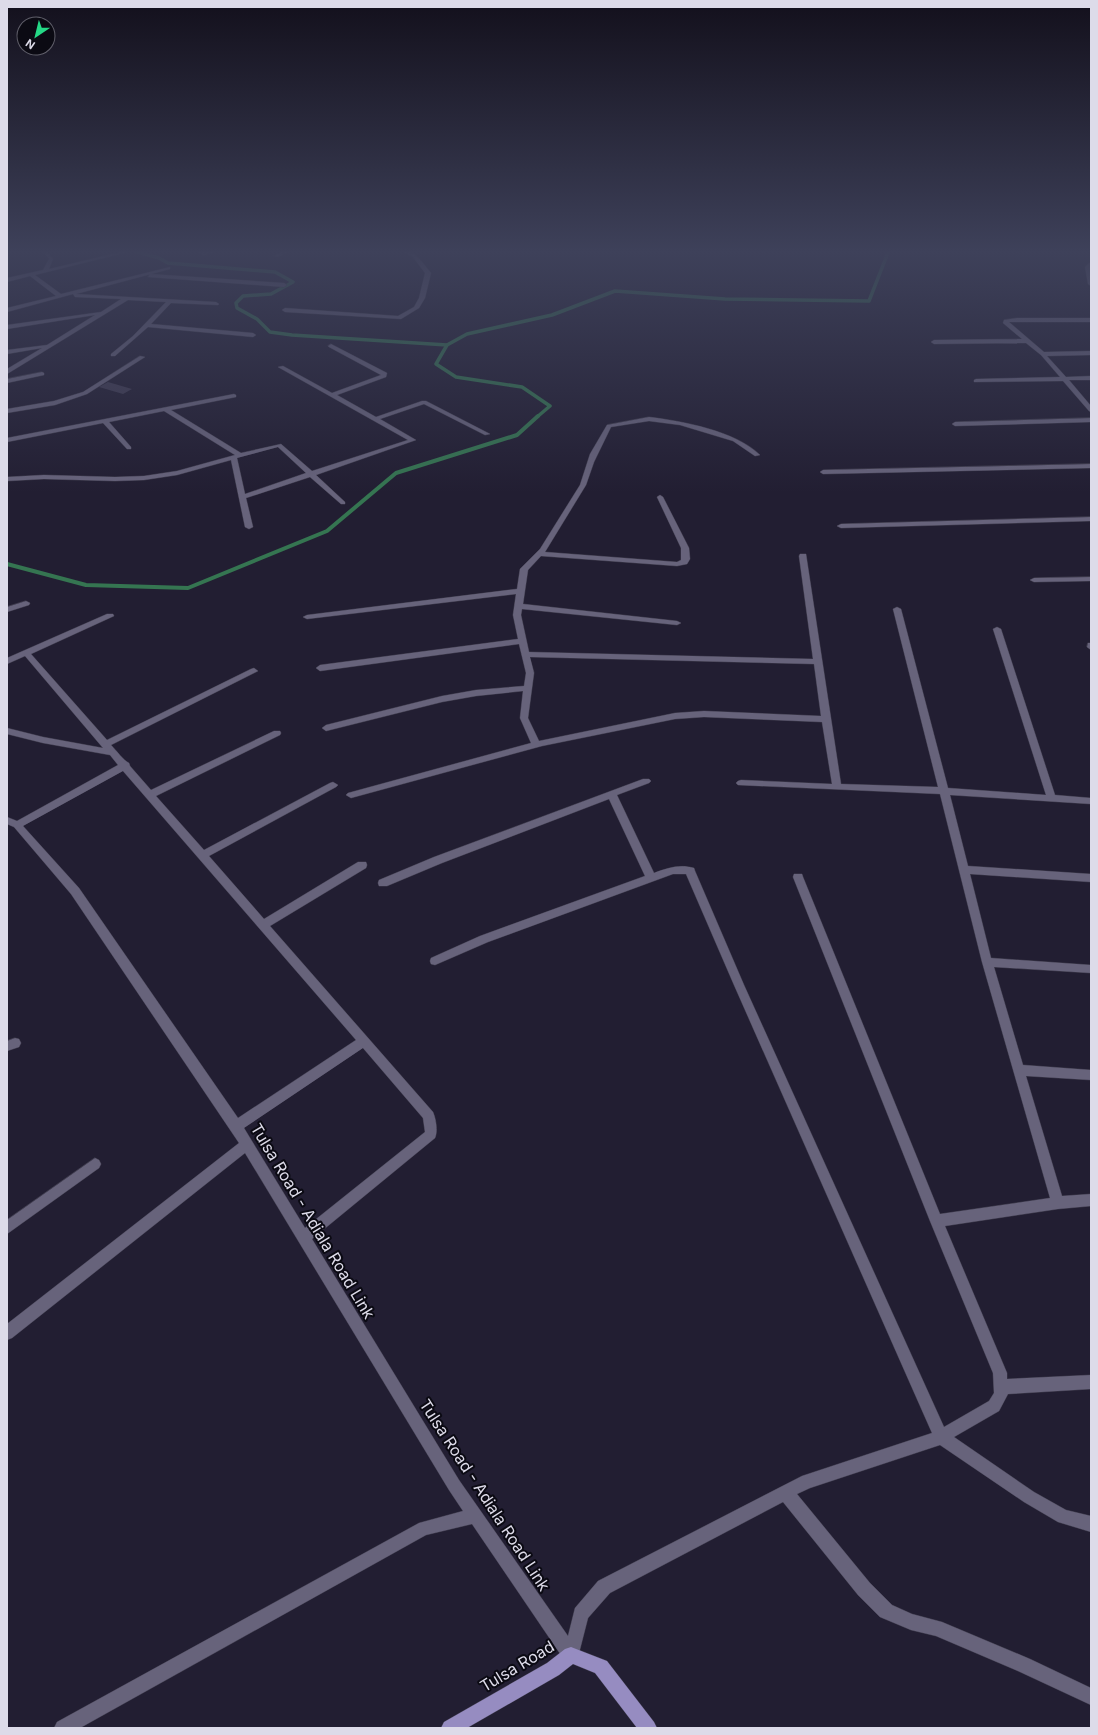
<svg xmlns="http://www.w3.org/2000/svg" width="1098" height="1735" viewBox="0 0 1098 1735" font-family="Inter,sans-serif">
  <rect width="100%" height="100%" fill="#221e32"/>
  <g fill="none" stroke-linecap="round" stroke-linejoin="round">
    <g stroke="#357551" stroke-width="3.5">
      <polyline points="131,250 159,258 168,263 275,272 293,282 271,294 243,296 236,303 237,308 257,319 270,332 292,335 447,345"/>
      <polyline points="537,417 550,406 522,387 456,377 436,364 447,345 467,334 552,315 615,291 725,299 869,301 889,250"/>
    </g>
    <polyline stroke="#357551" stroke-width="4" points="7,564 86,585 188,588 327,531 396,473 517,435 538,416"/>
  </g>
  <polygon fill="#3f3b51" points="108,382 132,389 123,394 99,387"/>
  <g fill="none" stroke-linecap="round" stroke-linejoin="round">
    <g stroke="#3e3b4c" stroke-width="1">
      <g id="minor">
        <polygon points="42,250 46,250 53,259 49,269 129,250 136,250 35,275 61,294 170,267 170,269 76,294 216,302 219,304 218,305 171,303 151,324 253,333 256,335 253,337 148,327 115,356 111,356 111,354 133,336 166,302 128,300 7,374 7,369 42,348 7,354 7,350 47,345 95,315 7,329 7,325 101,312 121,299 75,297 73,294 7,312 7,308 56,296 30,276 7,282 7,278 43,270 49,259"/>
        <polygon points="193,250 199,250 204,252 220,250 204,255"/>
        <polygon points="286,250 292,250 278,257 274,256"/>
        <path d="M400,250C415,250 422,262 431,273L425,298L419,308L401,319L285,312L282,310L285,308L398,316L414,307L419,298L425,273L413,257Z"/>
        <polygon points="1089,263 1091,263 1090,267 1091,286 1088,284 1085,267"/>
        <polygon points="150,274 284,283 287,285 284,287 148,277"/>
        <polygon points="1017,318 1091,318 1091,322 1009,322 1044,352 1091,351 1091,355 1047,356 1066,377 1091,376 1091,380 1069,380 1091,406 1091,412 1089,411 1063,381 974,382 974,380 976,379 1060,377 1041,355 1026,343 934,344 931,342 934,340 1022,339 1003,323 1004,320"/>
        <path d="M331,344L387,373L386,377L337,395L376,417L422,401H426L490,434L485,435L424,404L380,419L416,440L316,475L345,502V504H341L310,477L246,498L253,527L249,529L245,527L231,460L177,475L144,480L115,481L44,479L7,481V477L44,475L115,477L144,476L177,471L235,455L164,411L109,422L131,447V449H127L103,423L7,442V438L234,394L236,395V397L171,410L241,453L281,444L312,471L408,440L278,367L283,366L332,393L381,375L329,347L328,346ZM278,447L306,473L245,494L237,458Z"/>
        <polygon points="140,356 145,357 87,394 55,405 7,413 7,409 54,401 83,392"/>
        <polygon points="42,372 44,373 44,375 7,383 7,379"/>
        <path d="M649,417C682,421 736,431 760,455L755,456L733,441L680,425L649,421L611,427L594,462L586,485L545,552L677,562L681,560V548L657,497L660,495L663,497L689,548L690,559L687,564L677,566L541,556L528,570L523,604L677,621L681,623L677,625L522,609L521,615L529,652L813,659L799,556L800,554H806L841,784L938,787L893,609L897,607L901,609L948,788L1046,795L993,629L997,627L1001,629L1055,795L1091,798V804L950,795L968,866L1091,874V882L970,874L991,958L1091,965V973L994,967L1023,1065L1091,1070V1080L1026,1076L1062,1196L1091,1194V1206L1058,1209L945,1226L1007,1373V1379L1091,1375V1389L1008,1394L999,1411L954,1437L1034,1492L1066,1510L1091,1516V1532L1058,1522L1024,1502L940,1445L810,1488L797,1494L870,1583L892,1605L912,1614L942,1622L1030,1659L1091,1688V1705L1018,1671L936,1636L911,1630L880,1617L858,1595L783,1502L610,1593L588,1618L577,1661L571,1663L565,1661L472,1524L426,1535L80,1728H54L57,1722L419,1523L463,1511L449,1490L245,1153L12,1338L7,1340V1324L239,1143L71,894L14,827L7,824V817L17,821L118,765L110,755L43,743L7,734V728L43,737L103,748L25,656L7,664V658L107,614H113L114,616L31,654L107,740L251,669L254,668L258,671L111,745C116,750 124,761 129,763L130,766L151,790L274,731H280L281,733L280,735L156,796L204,850L330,783L333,782L338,785L336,787L209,856L264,919L358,862H366L367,865L366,868L270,926L433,1112C436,1119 438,1131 435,1138L312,1239L459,1480L568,1636L575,1608L598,1581L802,1476L932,1433L734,985L686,874H673L488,942L435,965L431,964L430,961L431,958L480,936L645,876L609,799L442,863L387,886H379L378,883L379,880L434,857L643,779H649L651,781L649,783L617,795L654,873C668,868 679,864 694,868L695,871L744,985L944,1427L989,1401L994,1393L993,1373L930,1221L793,877L794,874H802L803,877L940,1214L1050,1198L982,962L940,794L738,785L736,783L738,781L741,780L832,784L822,722L704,717L675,719L542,746L351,798L346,795L348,793L531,743L520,718L523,691L476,696L442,702L326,731L322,728L326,725L442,696L476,690L524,686L526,673L519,644L320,671L316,668L320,665L518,639L513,615L516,594L307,619L303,617L307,615L517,589L520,569L540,549L580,485L590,454L607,425ZM530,657L814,664L821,716L704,711L675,713L539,741L528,718L534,673ZM123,771L356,1040L238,1118L79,888L23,826ZM363,1048L423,1118L425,1132L305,1228L244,1128Z"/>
        <polygon points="1091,418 1091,422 955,426 952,424 955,422"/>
        <polygon points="1091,464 1091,468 823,474 820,472 823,470"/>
        <polygon points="1091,517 1091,521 841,528 837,526 841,524"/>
        <polygon points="1091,577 1091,581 1034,582 1030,580 1034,578"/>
        <polygon points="26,601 30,603 29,605 7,612 7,607"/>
        <polygon points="1088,643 1091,643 1091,650 1087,647"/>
        <polygon points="15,1038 19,1039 21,1043 19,1047 7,1051 7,1041"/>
        <polygon points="95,1158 99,1160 101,1164 99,1168 7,1234 7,1220"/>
      </g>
    </g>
    <g stroke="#3e3b4c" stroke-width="1">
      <polygon id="major" points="571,1647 607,1661 654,1722 657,1728 637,1728 595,1673 573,1664 559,1675 467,1728 441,1728 444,1722 547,1663 565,1649"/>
    </g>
    <use href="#minor" fill="#67637b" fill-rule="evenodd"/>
    <use href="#major" fill="#968cc1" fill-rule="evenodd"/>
  </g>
  <linearGradient id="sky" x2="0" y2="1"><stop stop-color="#13101c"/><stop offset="0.51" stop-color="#3e415a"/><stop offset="1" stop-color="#3e415a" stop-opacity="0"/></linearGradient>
  <rect width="1098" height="493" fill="url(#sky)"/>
  <g text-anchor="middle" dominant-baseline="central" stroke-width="4" stroke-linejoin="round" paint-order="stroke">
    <g font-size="16" fill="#dddbe9" stroke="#0b0a13">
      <text transform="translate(313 1221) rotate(59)">Tulsa Road - Adiala Road Link</text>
      <text transform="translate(485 1495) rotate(57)">Tulsa Road - Adiala Road Link</text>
      <text transform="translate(517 1666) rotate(-31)">Tulsa Road</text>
    </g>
  </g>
  <rect width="1098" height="1735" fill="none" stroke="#dddbe9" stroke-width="16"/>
  <g transform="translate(36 36) rotate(215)"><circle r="19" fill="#0b0a13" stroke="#5f5e69"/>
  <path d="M0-3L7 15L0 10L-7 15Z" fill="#25d886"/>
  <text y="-6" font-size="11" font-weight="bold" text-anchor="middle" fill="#dddbe9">N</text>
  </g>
</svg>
